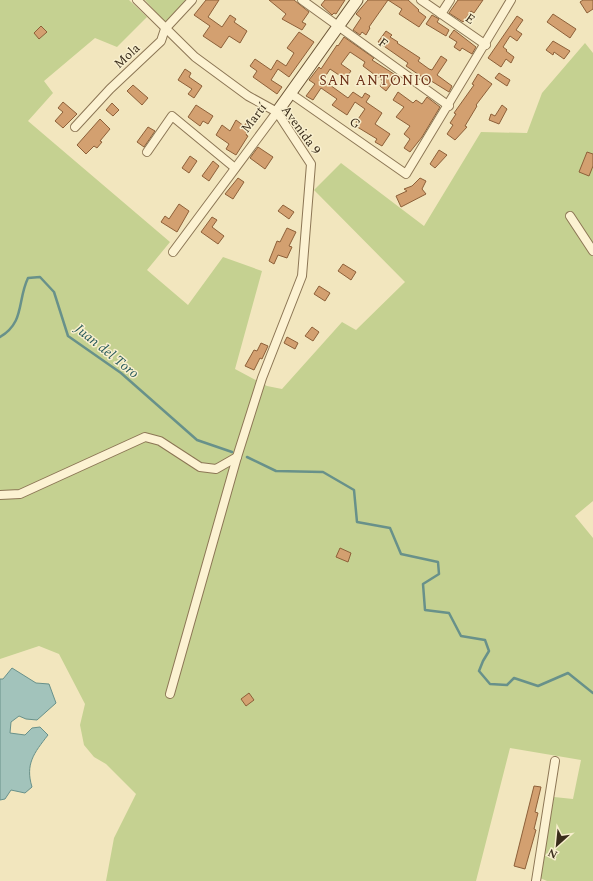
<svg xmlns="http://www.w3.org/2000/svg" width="593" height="881" viewBox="0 0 593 881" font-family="Spectral,serif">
  <rect width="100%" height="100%" fill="#f2e6be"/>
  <g fill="#c5d191">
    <polygon points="0,0 129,0 147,17 117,47 95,38 44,81 53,93 28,121 170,242 147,270 188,305 223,257 262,271 235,369 267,386 282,389 342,322 356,330 405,282 314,190 341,163 424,226 481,132 527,133 542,93 585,43 593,53 593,501 575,516 593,538 593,881 547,881 540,878 554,797 573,799 581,760 510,748 476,881 106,881 114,838 136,794 106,764 94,757 84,745 80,725 85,704 59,654 39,646 0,659"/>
    <polygon points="145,0 186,0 166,23"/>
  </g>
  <path fill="#a2c3bb" stroke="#68918a" d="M12,668L36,683L49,684L56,703L37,720L26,719L19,716L11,722L10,733L25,735L32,728L40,727L48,735C34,753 25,764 32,787L25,793L11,790L5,799L0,800V679H3Z"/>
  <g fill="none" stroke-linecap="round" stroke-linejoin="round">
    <g stroke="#68918a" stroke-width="2.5">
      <path d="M0,337C25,322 17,301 28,278L40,277L54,292L68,336L121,373L197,440L232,452"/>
      <polyline points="247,457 276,471 323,472 354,490 357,522 390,528 401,554 438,562 439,574 423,584 425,610 449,613 461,636 485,640 489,651 483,661 479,671 490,684 507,685 514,678 538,686 568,673 593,693"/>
    </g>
  </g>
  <g fill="#d3a070" stroke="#8d6039">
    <polygon points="206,0 219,0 208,17 222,27 230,15 236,19 234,22 247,31 240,43 229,36 221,48 203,36 210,26 194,15"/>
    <polygon points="269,0 294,0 309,12 302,22 306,24 302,30 282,19 286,14"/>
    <polygon points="325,0 345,0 336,14 334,13 332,15 321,5"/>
    <polygon points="368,0 408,0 419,10 418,11 426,17 419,27 399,14 402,9 388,0 369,27 370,28 366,35 362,32 360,35 353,30 361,18 356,14"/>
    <polygon points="458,0 483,0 474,13 471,11 463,22 449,13"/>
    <polygon points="583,0 593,0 593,9 587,13 580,2"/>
    <polygon points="553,14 576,29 570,38 547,22"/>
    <polygon points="432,15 439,19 437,22 449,30 446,36 426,24"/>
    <polygon points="517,16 523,20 516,30 522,34 517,41 510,36 503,47 507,50 506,51 514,57 511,63 506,59 501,67 488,58"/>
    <polygon points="41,26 47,32 39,39 34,33"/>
    <polygon points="454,30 476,47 472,54 462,48 460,51 454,47 457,42 449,37"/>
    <polygon points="386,31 392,35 390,37 398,42 397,43 420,58 418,61 429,69 432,70 441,56 447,60 437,75 452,86 449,92 428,79 428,81 406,66 408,63 378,42"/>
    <polygon points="299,32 314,42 289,77 278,69 271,80 282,87 277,94 253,77 257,71 250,66 255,59 271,70 277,60 286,66 294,53 287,48"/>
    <polygon points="344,37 374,58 372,60 397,76 386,91 380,86 383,81 363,66 365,62 350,52 341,64 351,71 345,79 330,69 323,80 348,98 353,92 362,98 365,93 370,96 366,102 382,113 375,124 390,134 382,146 375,142 377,139 354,125 365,109 355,102 347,115 332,105 337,99 321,88 313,100 306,96 315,84 309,80 319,67 321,69 337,45 338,46"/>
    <polygon points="553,41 570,51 564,59 554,52 553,55 546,50"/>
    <polygon points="185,69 191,73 189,77 202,86 194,98 188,94 192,89 178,80"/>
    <polygon points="499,73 510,80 507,86 495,78"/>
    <polygon points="478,74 492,84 476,105 477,106 465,126 467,127 455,140 447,134 453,125 450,123 456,114 454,113 474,85 472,84"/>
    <polygon points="133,85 148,98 142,105 127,91"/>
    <polygon points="398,92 413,103 416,100 422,104 427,97 440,107 422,137 410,152 404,148 410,139 404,134 410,126 396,117 404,107 393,100"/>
    <polygon points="63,102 77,114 63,128 55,121 63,112 58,108"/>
    <polygon points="112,103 119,110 113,116 106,110"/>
    <polygon points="196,105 213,116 208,124 203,121 200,126 188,117"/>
    <polygon points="502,105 507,109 499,124 489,120 491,114 495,116"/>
    <polygon points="100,119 110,129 100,141 102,142 97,148 94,146 86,154 77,145"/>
    <polygon points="236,120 244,126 247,122 253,125 246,135 248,136 236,155 226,149 229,144 216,135 222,125 230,131"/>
    <polygon points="148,127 155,131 144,147 137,142"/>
    <polygon points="258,147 273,157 265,169 250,158"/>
    <polygon points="439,150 447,155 435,168 430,164"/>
    <polygon points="587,152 593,154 593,166 589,176 579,172"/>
    <polygon points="190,156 197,161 189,173 182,168"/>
    <polygon points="213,161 219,166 209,181 202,176"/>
    <polygon points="238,178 244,182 233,199 225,194"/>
    <polygon points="420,178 426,181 422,189 426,194 401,207 396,196 407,191 404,189 412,186"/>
    <polygon points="179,204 189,211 177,232 161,222 165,216 169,219"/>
    <polygon points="283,205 294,212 289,219 278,211"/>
    <polygon points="212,217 217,220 212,227 224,236 218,244 201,232"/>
    <polygon points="287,228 296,232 289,246 292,247 287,258 278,255 274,264 269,261 277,241 280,242"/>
    <polygon points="343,264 356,272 351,280 338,271"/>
    <polygon points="319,286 330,293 325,301 314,294"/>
    <polygon points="312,327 319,332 313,341 305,336"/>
    <polygon points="287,337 298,343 295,349 284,343"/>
    <polygon points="261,343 268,346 262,359 260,358 254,370 245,366 254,350 257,351"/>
    <polygon points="340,548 351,553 348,562 336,557"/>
    <polygon points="249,693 254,700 246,706 241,699"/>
    <polygon points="534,786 541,787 535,812 538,813 534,829 536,830 525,869 514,866"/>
  </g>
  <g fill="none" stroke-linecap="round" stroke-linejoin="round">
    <g stroke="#8c7655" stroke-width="10">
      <g id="street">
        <polyline points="137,0 195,57 248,96 277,112 311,164 302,276 262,378 237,457 170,694"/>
        <polyline points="302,0 449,106"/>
        <polyline points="421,0 486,45"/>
        <polyline points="441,14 450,0"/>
        <polyline points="290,93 406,174 511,0"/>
        <polyline points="75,127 110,89 161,41 165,29 192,0"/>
        <polyline points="147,152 172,116 235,168"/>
        <polyline points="570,216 593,251"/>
        <polyline points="173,252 277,112"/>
        <polyline points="0,495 20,494 145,437 160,441 200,467 216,469 237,457"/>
        <polyline points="536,881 555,761"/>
      </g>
    </g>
    <g stroke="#6d5738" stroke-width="13">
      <polyline id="secondary" points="277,112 357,0"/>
    </g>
    <use href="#street" stroke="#fcf2d2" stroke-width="8"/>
    <use href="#secondary" stroke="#fcf2d2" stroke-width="11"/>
  </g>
  <g text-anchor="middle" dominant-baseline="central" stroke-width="3" stroke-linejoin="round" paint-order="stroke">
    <g font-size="13" fill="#392c1b" stroke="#f8efce">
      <text transform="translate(470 19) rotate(35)">E</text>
      <text transform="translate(383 43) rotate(36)">F</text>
      <text transform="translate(127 56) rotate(-43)">Mola</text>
      <text transform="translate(254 118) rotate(-53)">Martí</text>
      <text transform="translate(355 123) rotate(35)">G</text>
      <text transform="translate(301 130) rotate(54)">Avenida 9</text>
    </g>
    <g font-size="14" letter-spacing="1" fill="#6a2e16" stroke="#f8efce">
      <text x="376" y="80">SAN ANTONIO</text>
    </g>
    <g font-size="14" font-style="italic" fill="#295a5b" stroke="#f8efce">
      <text transform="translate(107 351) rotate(39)">Juan del Toro</text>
    </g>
  </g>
  <g transform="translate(557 845) rotate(207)" stroke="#f8efce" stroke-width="3" paint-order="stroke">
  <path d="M0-3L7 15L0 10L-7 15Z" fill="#392c1b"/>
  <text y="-6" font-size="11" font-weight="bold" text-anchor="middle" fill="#392c1b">N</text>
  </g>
</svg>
